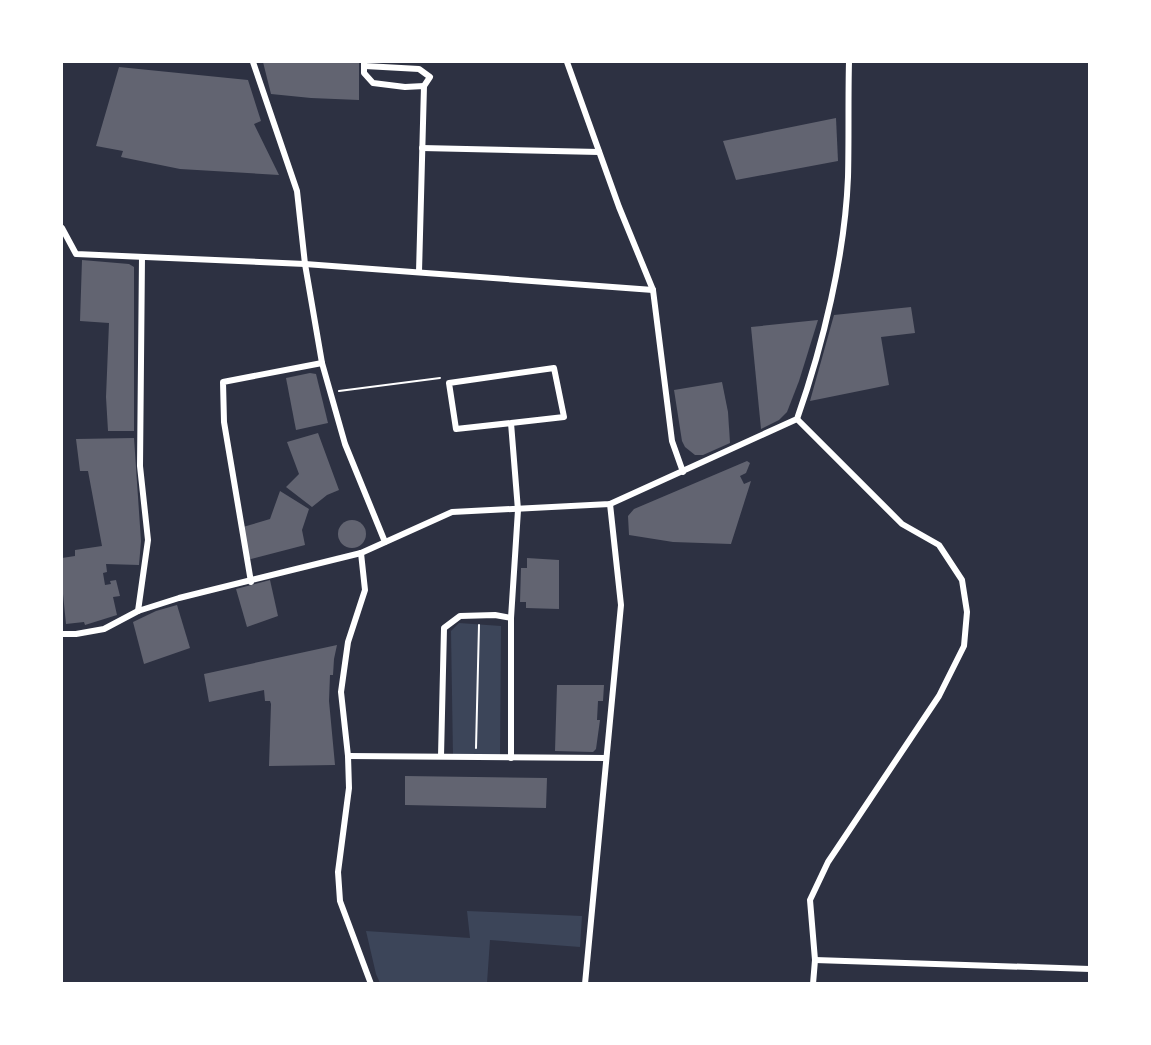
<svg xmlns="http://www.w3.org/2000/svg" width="1151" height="1045" viewBox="0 0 1151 1045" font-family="'Sofia Sans Condensed',sans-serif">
  <rect width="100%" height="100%" fill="#2d3142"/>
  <g fill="#3c4559">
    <polygon points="459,623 501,626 500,758 453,757 451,631"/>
    <polygon points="467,911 582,916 580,947 490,940 487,983 380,983 376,974 366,931 470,938"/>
  </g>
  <g fill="#626471">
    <polygon points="263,62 359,62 359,100 311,98 271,94"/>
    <polygon points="119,67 248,80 261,121 254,124 279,175 180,169 121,157 123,151 96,146"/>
    <polygon points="836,118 838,161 736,180 723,141"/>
    <polygon points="82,260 129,264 134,267 134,431 108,431 106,397 109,323 80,321"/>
    <polygon points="911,307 915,333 881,337 889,385 810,401 834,315"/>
    <polygon points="818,320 799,381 787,412 779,420 761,429 751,327"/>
    <polygon points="310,373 316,374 328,423 296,430 286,378"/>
    <polygon points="722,382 728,412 730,443 703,455 695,455 685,447 682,441 674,390"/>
    <polygon points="318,433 339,490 327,495 312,507 286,487 299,474 287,442"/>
    <polygon points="134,438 141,541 139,565 106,564 107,572 103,573 105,585 111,584 110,581 116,580 120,596 113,597 117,615 85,625 84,622 66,624 62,584 62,558 75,556 75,550 102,546 88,471 80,471 76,439"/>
    <polygon points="747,461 750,463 746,473 740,476 744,484 751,481 731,544 673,542 629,535 628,516 634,509"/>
    <polygon points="280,491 309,509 302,530 305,545 247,560 243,527 270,519"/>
    <circle cx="352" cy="534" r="14"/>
    <polygon points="527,558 559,560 559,609 526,608 526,602 520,602 521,568 527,568"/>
    <polygon points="270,580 278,616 247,627 236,589"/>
    <polygon points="177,605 190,648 144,664 133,622 156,611"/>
    <polygon points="337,645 334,659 333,675 330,675 329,701 335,765 269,766 271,704 270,701 265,701 264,690 209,702 204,674"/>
    <polygon points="557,685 604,685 603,701 598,701 597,720 600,720 596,749 593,752 555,751"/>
    <polygon points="405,776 547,778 546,808 405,805"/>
  </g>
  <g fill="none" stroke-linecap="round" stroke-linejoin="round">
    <g stroke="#fff" stroke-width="2">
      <polyline points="339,391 440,378"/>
      <polyline points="476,748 479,625"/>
    </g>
    <g stroke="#fff" stroke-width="6">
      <polyline points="253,62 297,191 305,264 322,363 345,444 385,542"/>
      <polyline points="364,62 364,73 373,83 405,87 424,86 419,272"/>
      <polyline points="567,62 619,207 653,290 672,441 683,472"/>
      <polyline points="365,66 419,69 430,77 424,86"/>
      <polyline points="422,148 599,152"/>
      <polyline points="62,228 76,254 305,264 653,290"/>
      <polyline points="797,419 902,524 939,545 962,580 967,612 964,646 939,696 828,862 810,900 815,960 813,984"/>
      <polyline points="511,423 456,429 449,383 554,368 564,417 511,423 518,510 511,618 511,758"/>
      <polyline points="361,553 365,590 348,642 341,692 348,756 349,788 338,872 340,901 371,984"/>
      <polyline points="251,582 224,422 223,382 322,363"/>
      <polyline points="138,611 148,540 140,466 142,257"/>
      <path d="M62,634H76L104,629L138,611L179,598L361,553L452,512L610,504L797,419C823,345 845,255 848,177C849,138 848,100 849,62"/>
      <polyline points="348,756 606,758"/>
      <polyline points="441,756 444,628 460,616 495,615 511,618"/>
      <polyline points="815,960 1090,969"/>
      <polyline points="585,984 621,605 610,504"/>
    </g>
  </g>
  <rect width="1151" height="1045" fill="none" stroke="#ffffff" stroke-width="126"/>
</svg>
